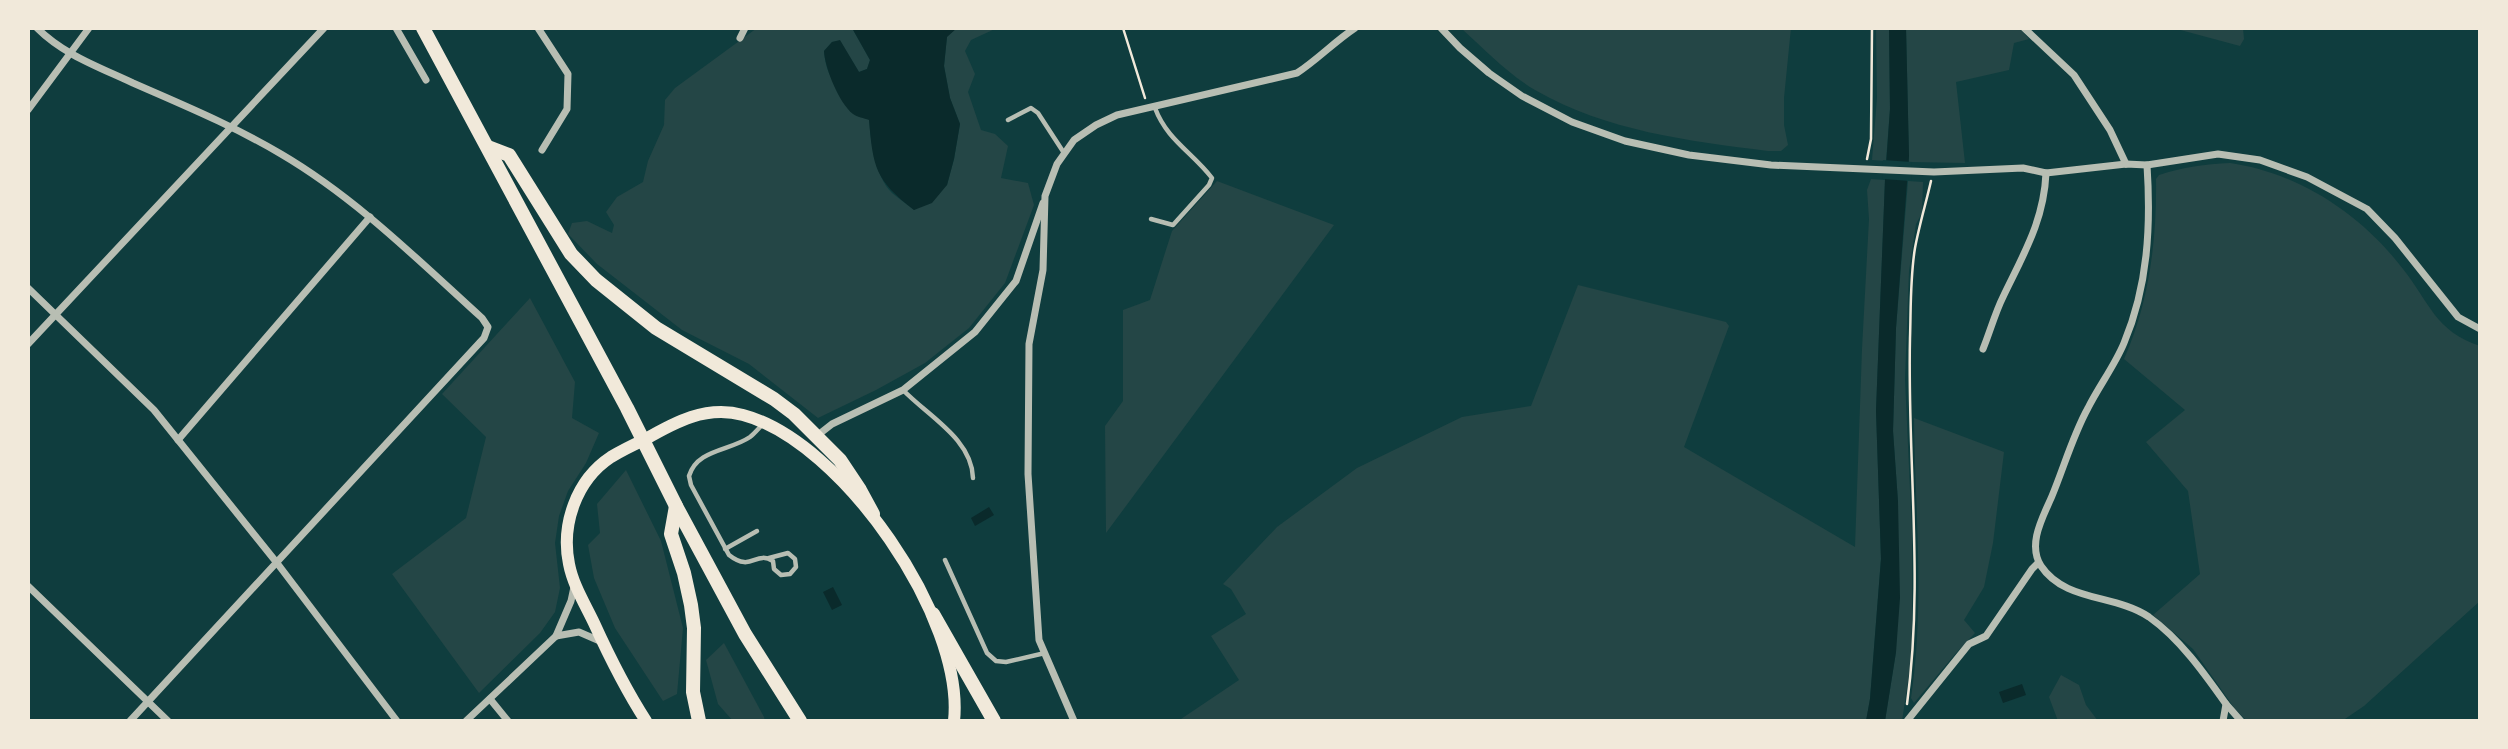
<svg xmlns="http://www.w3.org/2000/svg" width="2508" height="749" viewBox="0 0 2508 749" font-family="Commissioner,sans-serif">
  <rect width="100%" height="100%" fill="#0f3d3e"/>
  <g fill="#244646">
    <path d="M757,28H852L870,60L867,69L859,72L840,41L832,42L824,51C826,84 847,98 869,119C871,142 875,176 892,193C899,199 907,204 914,210L947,185L954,159L960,124L950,98L944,66L947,36L957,28H997L971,40L965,51L975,74L968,92L981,130L995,134L1008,146L1001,178L1028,183L1034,205L1005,283L969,328L925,363L876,390L818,418L749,364L682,330L597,264L568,234L572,223L587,221L612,233L614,225L606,212L617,197L643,182L648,161L664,125L665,100L675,88Z"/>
    <path d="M1461,28H1791L1784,98V125L1788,145L1781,151H1768C1689,141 1606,131 1535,90C1508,74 1485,50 1461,28Z"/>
    <polygon points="1876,28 1889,28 1890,109 1886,161 1872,160 1877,98"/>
    <polygon points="1906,28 2019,28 2029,39 2014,43 2009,70 1956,82 1965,163 1909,162"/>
    <polygon points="2173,28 2243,28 2244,39 2240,46"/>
    <path d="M2230,163C2299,173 2361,214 2403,269C2430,303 2435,331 2480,346V601L2364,706L2342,721H2247L2235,709L2193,649L2153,615L2200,574L2188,491L2146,442L2185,410L2124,359C2149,303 2157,240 2156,179L2159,175C2183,167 2205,164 2230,163Z"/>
    <polygon points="1871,179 1885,180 1876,411 1881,558 1870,699 1866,721 1178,721 1239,680 1211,636 1246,614 1231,589 1223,584 1277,527 1357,468 1462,417 1531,406 1578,285 1726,322 1729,326 1684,447 1855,547 1862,349 1869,219 1867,190"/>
    <polygon points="1217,181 1334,225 1106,533 1105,426 1123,401 1123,310 1150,300 1172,231"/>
    <polygon points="1908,181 1923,182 1922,213 1916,224 1909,271 1905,379 1912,534 1912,628 1910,668 1902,721 1885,721 1896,652 1898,502 1893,431 1896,328"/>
    <polygon points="530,298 575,382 572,418 599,433 586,463 568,491 559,516 555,543 560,588 555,612 540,633 479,693 392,574 466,518 486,437 442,394"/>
    <path d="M1914,418L2004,452L1993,543L1984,587L1964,620L1975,633L1956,653L1914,703L1911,698C1925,605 1915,511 1914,418Z"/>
    <polygon points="626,470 661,541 683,628 677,694 663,701 615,628 594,578 588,545 600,533 597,504"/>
    <polygon points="724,643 764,717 765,721 733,721 718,704 706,660"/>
    <polygon points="2061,675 2079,685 2086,705 2098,721 2058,721 2049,697"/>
  </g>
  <g fill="#0a2a2b">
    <path d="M852,28H957L947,37L944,66L950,98L960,124L954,159L947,185L932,203L914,210C875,180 873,167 869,120C864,118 857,117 853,114C839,103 825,68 824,51L832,42L840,40L859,72L867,69L870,60Z"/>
    <polygon points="1889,28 1906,28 1909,156 1896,328 1893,431 1898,502 1900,598 1896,652 1885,721 1866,721 1870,699 1881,559 1876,411 1885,180 1890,109"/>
    <polygon points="989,507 994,515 975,526 971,518"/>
    <polygon points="833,587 842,605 832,610 823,592"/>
    <polygon points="2022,684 2026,695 2003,703 1999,692"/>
  </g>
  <polygon fill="#0f3d3e" points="1883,160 1912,162 1911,181 1882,179"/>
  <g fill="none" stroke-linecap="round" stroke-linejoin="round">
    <g stroke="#f1e9da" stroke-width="2.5">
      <polyline points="1123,28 1145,98"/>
      <polyline points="1867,159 1871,139 1872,28"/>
      <path d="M1907,704C1924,581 1907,461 1910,338C1911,308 1910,278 1915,248C1919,226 1926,203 1931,181"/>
    </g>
    <g stroke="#b8beb3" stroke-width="4.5">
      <polyline points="1008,120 1031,108 1038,113 1064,153"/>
      <path d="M1151,219L1173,225L1209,185L1212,178C1192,152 1167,140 1155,108"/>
      <path d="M903,390C928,416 972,439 973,478"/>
      <path d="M762,425C758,429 754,434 750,437C730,451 697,449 689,476L691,485L729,555C752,573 755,550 773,561L774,569L781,575L790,574L796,567L795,559L788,553L769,558"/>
      <polyline points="725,549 757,531"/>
      <polyline points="945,560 987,653 996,661 1006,662 1045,653"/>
    </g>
    <g stroke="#b8beb3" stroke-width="7">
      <path d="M37,28C64,55 99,67 133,83C183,105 234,126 281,154C356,198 418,260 482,318L488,327L484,338L130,721"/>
      <polyline points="396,28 426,80"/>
      <polyline points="538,28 568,74 567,109 542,150"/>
      <polyline points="1441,28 1460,48 1489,73 1522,96 1572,122 1625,141 1689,155 1771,165 1934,172 2023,168 2046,173 2126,164 2147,165 2218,154 2260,160 2307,177 2367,209 2395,238 2458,317 2480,329"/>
      <polyline points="2024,28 2074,75 2110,130 2126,164"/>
      <polyline points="740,38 745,28"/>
      <polyline points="28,110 89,28"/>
      <path d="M2147,165C2151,226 2148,286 2124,343C2115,365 2099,386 2088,408C2073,435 2064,467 2052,496C2043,517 2027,544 2041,566C2065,602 2115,594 2149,617C2180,639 2204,673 2226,704L2223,721"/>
      <polyline points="28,288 154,410 277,563 397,721"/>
      <polyline points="28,344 324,28"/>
      <path d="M1983,349C1990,332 1995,313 2003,297C2023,255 2044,221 2046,173"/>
      <polyline points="818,435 832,424 903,390 975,332 1016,281 1043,203"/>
      <polyline points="178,440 370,217"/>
      <polyline points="28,586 168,721"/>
      <polyline points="556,636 571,601 574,587"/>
      <polyline points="490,699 508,721"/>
      <polyline points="2226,704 2241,721"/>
      <polyline points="466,721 556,636 579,632 602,642"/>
      <path d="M1074,721L1039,640L1028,474L1029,344L1043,270L1045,196L1057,164L1074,140L1096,125L1117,115L1297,73C1317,60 1334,42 1355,28"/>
      <polyline points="1907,721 1969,644 1986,636 2032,569 2038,563"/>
    </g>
    <path stroke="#f1e9da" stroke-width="12" d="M646,721C626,690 609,656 594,623C585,604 573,585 569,564C561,525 576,480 611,457C621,451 633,445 644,440C675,422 706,405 743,415C842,441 965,619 954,721"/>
    <g stroke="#f1e9da" stroke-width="14">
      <polyline points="423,28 627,408 676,506 745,634 800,721"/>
      <polyline points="488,147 509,155 571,254 596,280 656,328 774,399 794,414 840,460 860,490 873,514"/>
      <polyline points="676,506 671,534 684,573 691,605 694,628 693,692 699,721"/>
      <polyline points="933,614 994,721"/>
    </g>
  </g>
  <rect width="2508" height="749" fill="none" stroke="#f1e9da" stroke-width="60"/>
</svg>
